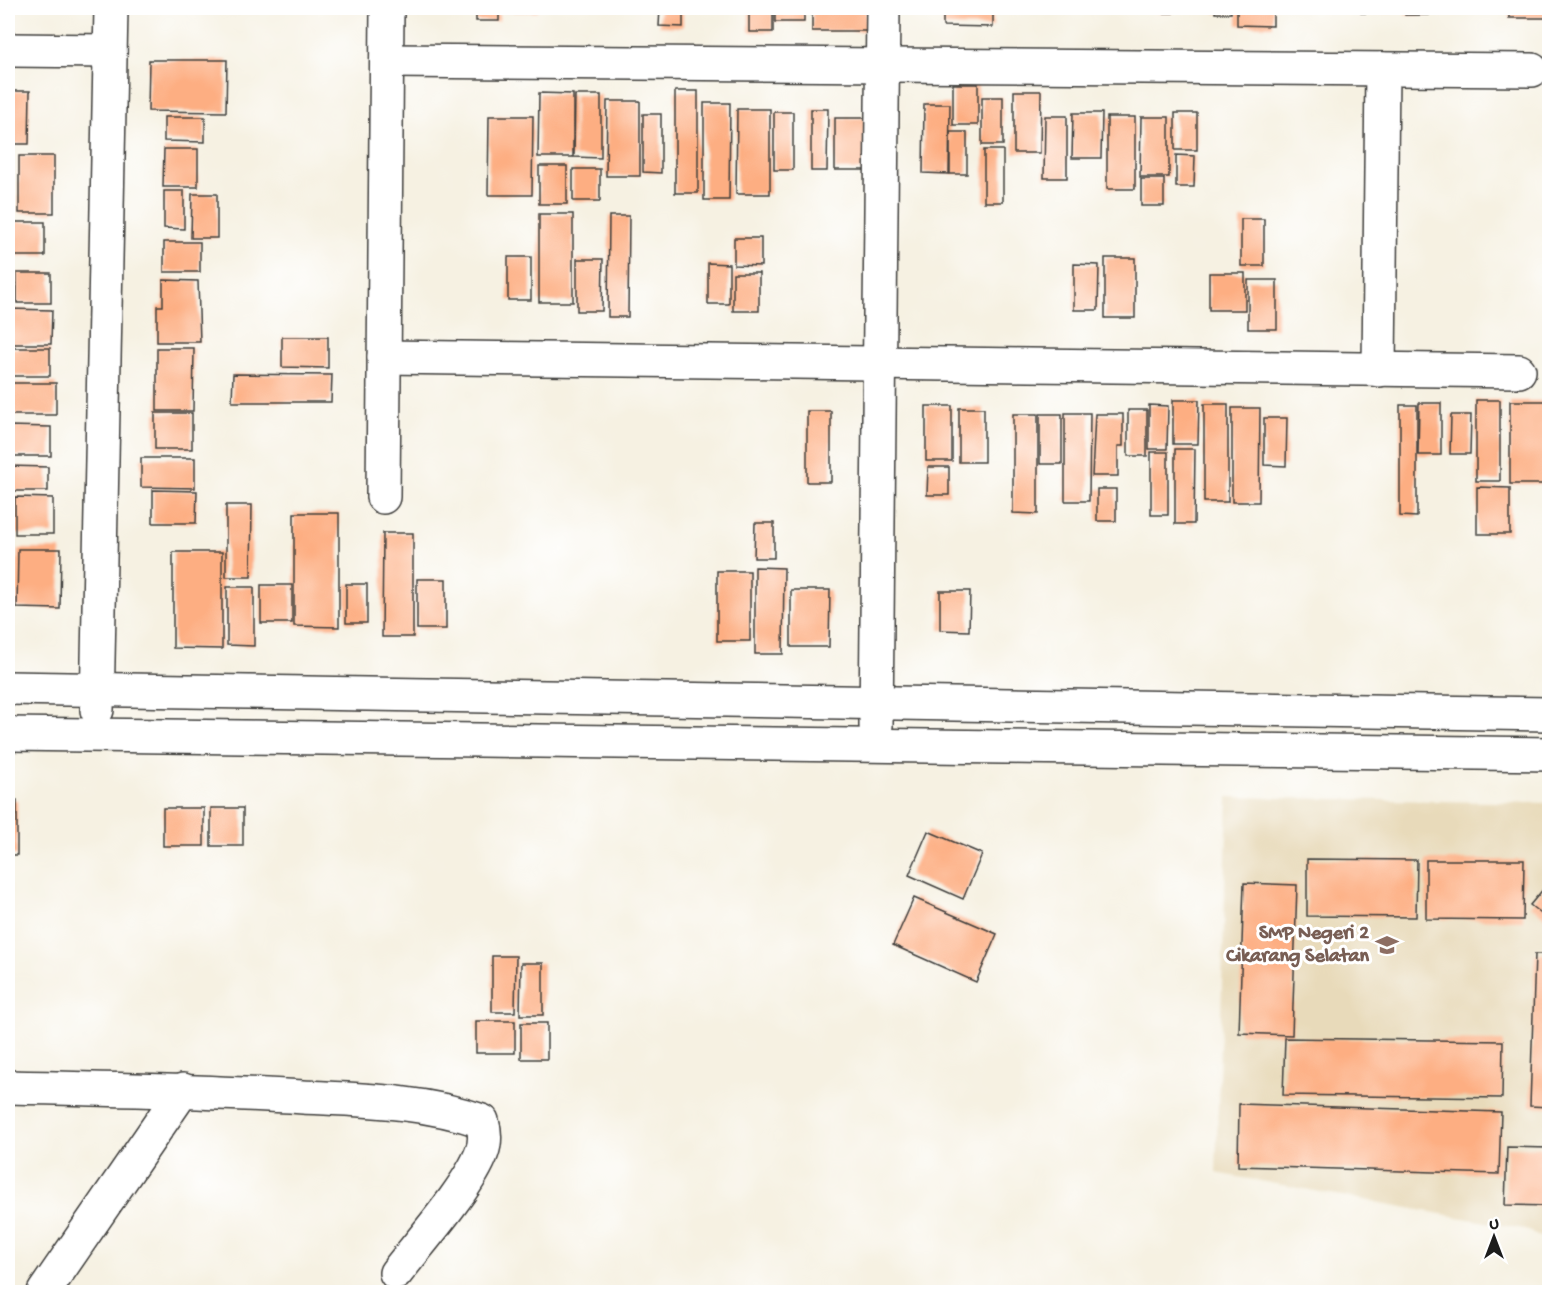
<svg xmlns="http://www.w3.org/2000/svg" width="1557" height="1300" viewBox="0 0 1557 1300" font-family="'Gochi Hand',sans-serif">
  <rect width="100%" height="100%" fill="#fff"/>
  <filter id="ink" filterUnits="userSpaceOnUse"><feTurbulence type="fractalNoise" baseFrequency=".0167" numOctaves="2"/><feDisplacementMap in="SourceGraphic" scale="12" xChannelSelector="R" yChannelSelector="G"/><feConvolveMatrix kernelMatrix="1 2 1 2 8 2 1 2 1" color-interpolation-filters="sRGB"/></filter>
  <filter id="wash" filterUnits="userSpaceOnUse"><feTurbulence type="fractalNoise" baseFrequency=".008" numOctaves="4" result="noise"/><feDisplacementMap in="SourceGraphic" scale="24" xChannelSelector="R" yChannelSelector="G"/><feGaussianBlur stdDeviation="1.35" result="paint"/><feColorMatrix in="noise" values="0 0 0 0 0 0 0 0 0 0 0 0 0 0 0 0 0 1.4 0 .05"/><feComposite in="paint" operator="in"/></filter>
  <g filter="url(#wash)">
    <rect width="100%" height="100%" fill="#f6f1e2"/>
    <polygon fill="#e8daba" points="1228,797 1549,803 1549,1240 1524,1229 1216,1173"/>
    <g id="blocks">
      <g fill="#fdae82">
        <rect x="476" y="8" width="23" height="13"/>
        <rect x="505" y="8" width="33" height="4"/>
        <polygon points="660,8 683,8 683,27 659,26"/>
        <rect x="749" y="8" width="24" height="24"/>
        <rect x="775" y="8" width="29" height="14"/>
        <rect x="812" y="8" width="54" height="23"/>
        <polygon points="943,8 993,8 993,27 943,26"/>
        <rect x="1158" y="8" width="15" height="5"/>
        <rect x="1215" y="8" width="16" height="5"/>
        <polygon points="1237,8 1273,8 1273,26 1237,25"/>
        <rect x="1361" y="8" width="31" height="5"/>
        <rect x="1405" y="8" width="24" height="7"/>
        <rect x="1455" y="8" width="22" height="4"/>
        <rect x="1483" y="8" width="19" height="5"/>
        <rect x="1509" y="8" width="41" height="10"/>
        <polygon points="149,60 227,60 226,112 148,111"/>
        <rect x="953" y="84" width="25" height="41"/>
        <polygon points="8,91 30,91 29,144 8,144"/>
        <rect x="675" y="91" width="23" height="102"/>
        <polygon points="1014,91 1041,91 1040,153 1014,153"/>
        <polygon points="539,93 573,94 573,157 538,157"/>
        <polygon points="575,95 601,95 601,158 574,157"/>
        <rect x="982" y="97" width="21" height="48"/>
        <polygon points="607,101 640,101 640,176 606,176"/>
        <polygon points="704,103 730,103 729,200 704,200"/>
        <polygon points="924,104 950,104 949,174 923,173"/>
        <polygon points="737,109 770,109 770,194 736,194"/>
        <polygon points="811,109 828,109 827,171 811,171"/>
        <rect x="774" y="112" width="19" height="58"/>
        <polygon points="1073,113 1102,113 1101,158 1072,158"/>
        <rect x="1175" y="113" width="22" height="37"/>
        <polygon points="643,114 661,114 661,173 643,172"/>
        <polygon points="489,116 533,116 532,195 488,195"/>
        <polygon points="1045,116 1067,116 1067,178 1044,178"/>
        <polygon points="164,117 205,117 205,142 164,141"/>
        <rect x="1107" y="117" width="28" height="72"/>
        <polygon points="1141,117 1169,117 1169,177 1140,177"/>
        <rect x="835" y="118" width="30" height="52"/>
        <rect x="950" y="132" width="17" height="42"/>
        <polygon points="164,149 198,149 198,187 163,187"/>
        <rect x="984" y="150" width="19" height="52"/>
        <polygon points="1176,155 1195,156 1194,187 1176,187"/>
        <rect x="19" y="156" width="35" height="57"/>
        <rect x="539" y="166" width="28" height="38"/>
        <rect x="573" y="169" width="27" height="32"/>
        <rect x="1141" y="179" width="23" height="27"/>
        <polygon points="164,191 184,191 184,229 164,228"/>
        <polygon points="192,194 217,194 217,238 191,238"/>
        <rect x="539" y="214" width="34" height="88"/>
        <polygon points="609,216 629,216 628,317 608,317"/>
        <rect x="1241" y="219" width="23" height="47"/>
        <rect x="8" y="222" width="37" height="34"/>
        <polygon points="734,238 761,238 761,266 734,265"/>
        <rect x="164" y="242" width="36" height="30"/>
        <rect x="508" y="257" width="23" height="43"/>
        <rect x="1105" y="258" width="30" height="60"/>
        <polygon points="577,259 603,259 602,311 577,311"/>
        <polygon points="708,263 729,264 729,304 708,304"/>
        <polygon points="1074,264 1099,265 1098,310 1074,310"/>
        <rect x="17" y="273" width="34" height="30"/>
        <rect x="733" y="273" width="26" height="38"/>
        <rect x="1209" y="273" width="36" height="37"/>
        <polygon points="163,280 198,281 200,342 157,342 157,306 163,306"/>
        <rect x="1248" y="280" width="29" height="49"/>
        <polygon points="8,309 52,310 51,344 8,344"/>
        <polygon points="282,337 328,337 328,368 282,367"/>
        <rect x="8" y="348" width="42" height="28"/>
        <polygon points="157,348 194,348 193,411 157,411"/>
        <polygon points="233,374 332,375 331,402 232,402"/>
        <rect x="8" y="383" width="48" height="32"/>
        <polygon points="1173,400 1199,400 1198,444 1173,444"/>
        <rect x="1476" y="400" width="24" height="81"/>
        <rect x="1510" y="401" width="36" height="83"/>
        <polygon points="1419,403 1441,403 1441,455 1418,455"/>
        <rect x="1204" y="404" width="24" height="98"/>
        <polygon points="1149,405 1168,406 1167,449 1149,449"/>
        <polygon points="1400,405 1417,405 1417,517 1400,516"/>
        <rect x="926" y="406" width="26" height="55"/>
        <rect x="959" y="408" width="25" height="54"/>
        <polygon points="1232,408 1260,408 1259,502 1232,502"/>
        <rect x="1128" y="410" width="19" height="46"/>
        <rect x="807" y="411" width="24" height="71"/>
        <rect x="155" y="413" width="37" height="36"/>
        <polygon points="1065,413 1090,413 1089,501 1065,501"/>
        <polygon points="1013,414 1038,414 1038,514 1013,513"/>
        <rect x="1040" y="414" width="22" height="50"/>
        <polygon points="1095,414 1123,414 1123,446 1118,446 1118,476 1092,476"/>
        <polygon points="1451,415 1471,415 1470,454 1450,454"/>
        <polygon points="1264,418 1287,418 1286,466 1264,465"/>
        <polygon points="8,426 51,427 51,456 8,456"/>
        <polygon points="1175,449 1195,449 1194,524 1175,524"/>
        <rect x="1151" y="452" width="17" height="63"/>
        <polygon points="141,458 195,458 195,488 141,487"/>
        <polygon points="8,466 48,467 48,491 8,491"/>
        <polygon points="928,467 949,467 949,495 927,495"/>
        <polygon points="1477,487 1510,488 1510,534 1477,534"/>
        <rect x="1097" y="489" width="19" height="32"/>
        <polygon points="153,490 197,491 196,523 153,523"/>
        <polygon points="15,497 53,498 53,534 15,534"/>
        <polygon points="226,505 252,505 251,577 226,577"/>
        <polygon points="294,513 339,513 339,627 294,626"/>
        <polygon points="755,523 774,523 774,558 754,558"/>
        <polygon points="383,533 413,533 413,637 382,637"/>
        <polygon points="18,549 61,549 60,609 17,608"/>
        <polygon points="173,552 222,552 222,649 173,648"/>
        <polygon points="755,567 784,568 783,654 755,654"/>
        <rect x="717" y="571" width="33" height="70"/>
        <rect x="417" y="579" width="29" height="50"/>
        <rect x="346" y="584" width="21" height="39"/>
        <rect x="261" y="585" width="31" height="38"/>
        <polygon points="227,587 254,587 254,646 227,645"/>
        <polygon points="791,590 830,590 829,647 791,647"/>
        <polygon points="940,591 970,591 969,631 940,630"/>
        <rect x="8" y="800" width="9" height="55"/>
        <rect x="163" y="808" width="41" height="38"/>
        <rect x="211" y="808" width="32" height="38"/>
        <polygon points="928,831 982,854 963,899 909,875"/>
        <polygon points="1307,859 1417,860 1416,917 1307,916"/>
        <polygon points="1426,860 1524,860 1523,920 1426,919"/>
        <polygon points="1550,881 1550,921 1530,905"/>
        <polygon points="1244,883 1297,885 1292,1035 1239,1033"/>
        <polygon points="914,898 997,934 976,982 893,945"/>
        <polygon points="1535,954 1550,954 1550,1107 1530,1106"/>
        <polygon points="492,956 516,956 515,1012 492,1012"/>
        <polygon points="521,963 543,963 543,1015 520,1015"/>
        <rect x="476" y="1021" width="39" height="32"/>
        <rect x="521" y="1023" width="26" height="36"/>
        <polygon points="1285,1038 1503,1041 1502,1098 1283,1095"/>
        <polygon points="1239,1104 1501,1112 1499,1174 1238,1166"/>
        <polygon points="1507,1147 1550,1148 1550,1206 1505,1205"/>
      </g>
    </g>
  </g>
  <g filter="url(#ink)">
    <use href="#blocks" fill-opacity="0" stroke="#3d3c3a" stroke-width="1.5"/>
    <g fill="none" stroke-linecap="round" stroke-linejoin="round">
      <g stroke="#3d3c3a" stroke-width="36">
        <g id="street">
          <polyline points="8,50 110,51"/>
          <polyline points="387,61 1532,70"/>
          <polyline points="384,357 1519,371"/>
          <polyline points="1379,370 1382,69"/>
          <polyline points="383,497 387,8"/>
          <polyline points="8,688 1550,714"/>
          <polyline points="97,710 111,8"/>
          <polyline points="876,726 883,8"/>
          <polyline points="8,734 1550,754"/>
          <path d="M8,1087C106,1089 204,1091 303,1097C363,1100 425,1101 482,1121C485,1131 486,1141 482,1152C470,1186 419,1243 396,1273"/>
          <polyline points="44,1292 183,1090"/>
        </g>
      </g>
      <use href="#street" stroke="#fff" stroke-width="33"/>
    </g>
  </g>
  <defs>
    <g id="school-bare" transform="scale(1.8)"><path d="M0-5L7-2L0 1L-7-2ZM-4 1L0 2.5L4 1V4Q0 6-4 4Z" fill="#8d6e63" stroke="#fff" stroke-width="2.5" paint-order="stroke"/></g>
  </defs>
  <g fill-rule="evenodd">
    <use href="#school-bare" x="1387" y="945"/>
  </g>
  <g text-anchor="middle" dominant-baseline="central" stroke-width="6" stroke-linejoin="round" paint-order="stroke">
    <g font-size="20" font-weight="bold" fill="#785e54" stroke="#fff" text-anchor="end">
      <text x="1369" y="934">SMP Negeri 2<tspan x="1369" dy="23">Cikarang Selatan</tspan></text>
    </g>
  </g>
  <rect width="1557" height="1300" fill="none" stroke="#fff" stroke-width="30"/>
  <g transform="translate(1494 1237)" stroke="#ffffff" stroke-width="4.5" paint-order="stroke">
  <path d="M0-4.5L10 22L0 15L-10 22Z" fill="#1c1c1c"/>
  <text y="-9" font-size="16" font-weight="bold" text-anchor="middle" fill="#1c1c1c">U</text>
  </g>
</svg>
